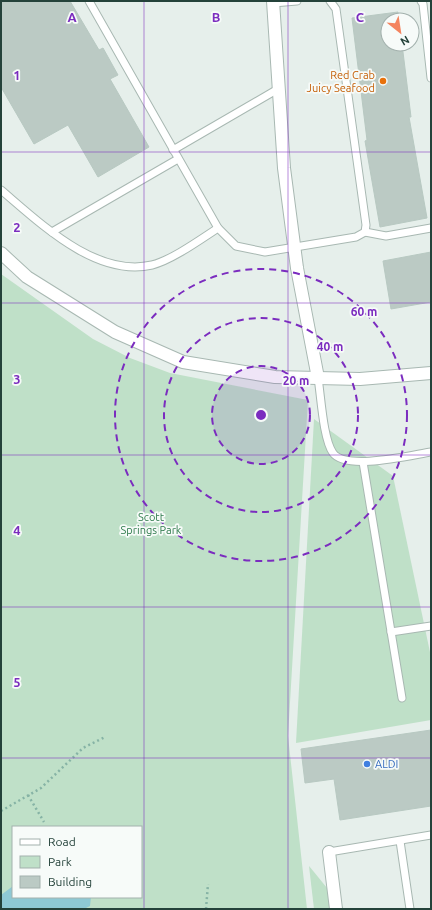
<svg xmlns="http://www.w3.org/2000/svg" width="432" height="910" viewBox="0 0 432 910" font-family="Ubuntu,sans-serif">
  <rect width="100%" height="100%" fill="#e6efeb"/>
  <g fill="#bfe0c8" fill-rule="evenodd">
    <path d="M1,274L93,339L130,358L170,373L308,400L288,736L307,909H1ZM13,827H141V897H13Z"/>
    <polygon points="314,419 393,476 431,657 431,720 296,743"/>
    <polygon points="309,866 314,872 344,909 314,909"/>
  </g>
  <polygon fill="#8ec9d4" points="13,886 13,897 91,897 90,906 84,909 1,909 1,895"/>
  <g fill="#bbcac4" stroke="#b8c9c2">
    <polygon points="1,1 70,1 99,50 103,48 118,75 110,79 149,147 98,177 68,125 34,144 1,87"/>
    <polygon points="398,12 399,20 388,20 388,44 402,44 411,117 409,117 427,218 380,227 365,141 367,140 352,18"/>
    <polygon points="431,252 431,302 391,309 383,261"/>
    <polygon points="431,730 431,806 340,820 334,779 305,783 301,749"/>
  </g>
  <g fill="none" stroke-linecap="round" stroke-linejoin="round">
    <g stroke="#a8b8b2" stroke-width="9">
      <g id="service">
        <polyline points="89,1 218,228 236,246 265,252 356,237 365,232 366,225 336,9 330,1"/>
        <polyline points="421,1 423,4 431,78"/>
        <polyline points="273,3 297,1"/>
        <polyline points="173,150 278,89"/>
        <path d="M1,190C40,223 96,278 152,265C172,260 201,239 218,228"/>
        <polyline points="52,232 178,159"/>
        <polyline points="365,232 386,236 431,228"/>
        <path d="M318,378C321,396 323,439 333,453C346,471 411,455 431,452"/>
        <polyline points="363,462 402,698"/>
        <polyline points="391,632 431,626"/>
        <polyline points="400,841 410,909"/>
        <polyline points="329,852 431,835"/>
      </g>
    </g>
    <g stroke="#a8b8b2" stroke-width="14">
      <g id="minor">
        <polyline points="273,1 284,168 297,268 318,378"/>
        <polyline points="329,852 336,909"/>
      </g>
    </g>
    <g stroke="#a8b8b2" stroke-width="14">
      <polyline id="tertiary" points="1,253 27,277 115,332 183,362 275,377 360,379 431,373"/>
    </g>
    <g stroke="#86b3a5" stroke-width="2.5" stroke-dasharray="2 3" stroke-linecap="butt">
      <polyline points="28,795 44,822"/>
      <polyline points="1,811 41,788 83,748 105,737"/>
      <polyline points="206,909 208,884"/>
    </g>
    <use href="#service" stroke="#fff" stroke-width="7"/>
    <use href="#minor" stroke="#fff" stroke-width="12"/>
    <use href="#tertiary" stroke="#fff" stroke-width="12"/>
  </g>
  <path fill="none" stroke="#7b2cbf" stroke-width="1" stroke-opacity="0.55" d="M144,1V909M288,1V909M1,152H431M1,303H431M1,455H431M1,607H431M1,758H431"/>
  <circle cx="261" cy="415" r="49" fill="#7b2cbf" fill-opacity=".12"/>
  <g fill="none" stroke="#7b2cbf" stroke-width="2" stroke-dasharray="7 5">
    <circle cx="261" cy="415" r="49"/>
    <circle cx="261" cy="415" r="97"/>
    <circle cx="261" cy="415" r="146"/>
  </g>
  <circle fill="#e8710a" stroke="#f7fbf9" stroke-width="1.5" cx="383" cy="81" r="4"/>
  <circle fill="#3f7fe0" stroke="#f7fbf9" stroke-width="1.5" cx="367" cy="764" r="4"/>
  <g text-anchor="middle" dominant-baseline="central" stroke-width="3.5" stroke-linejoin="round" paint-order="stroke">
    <g font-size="11" fill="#c56008" stroke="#f7fbf9" text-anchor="end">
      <text x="375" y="75">Red Crab<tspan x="375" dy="13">Juicy Seafood</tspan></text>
    </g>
    <g font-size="11" fill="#2d7a4b" stroke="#f7fbf9">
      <text x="151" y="517">Scott<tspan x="151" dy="13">Springs Park</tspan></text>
    </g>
    <g font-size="11" fill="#366cbe" stroke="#f7fbf9" text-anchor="start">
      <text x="375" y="764">ALDI</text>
    </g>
  </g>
  <g font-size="13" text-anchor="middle" font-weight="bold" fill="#7b2cbf" stroke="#f7fbf9" stroke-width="3.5" stroke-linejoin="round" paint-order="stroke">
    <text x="72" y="22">A</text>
    <text x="216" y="22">B</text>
    <text x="360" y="22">C</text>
    <text x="17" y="80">1</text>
    <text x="17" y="232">2</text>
    <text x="17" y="384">3</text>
    <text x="17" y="535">4</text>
    <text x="17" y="687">5</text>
  </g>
  <circle cx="261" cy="415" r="6" fill="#7b2cbf" stroke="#f7fbf9" stroke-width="2"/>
  <g font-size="12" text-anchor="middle" font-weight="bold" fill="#7b2cbf" stroke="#f7fbf9" stroke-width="3.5" stroke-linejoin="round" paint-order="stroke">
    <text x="364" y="316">60 m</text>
    <text x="330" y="351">40 m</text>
    <text x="296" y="385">20 m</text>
  </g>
  <rect width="432" height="910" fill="none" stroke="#24423a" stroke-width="4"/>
  <rect x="12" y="826" width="130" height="72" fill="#f7fbf9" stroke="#a3b1ad"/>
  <rect x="20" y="839" width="20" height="6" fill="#ffffff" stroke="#a3b1ad"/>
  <text x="48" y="846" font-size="12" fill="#24423a">Road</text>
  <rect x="20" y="856" width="20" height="12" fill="#bfe0c8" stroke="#a3b1ad"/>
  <text x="48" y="866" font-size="12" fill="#24423a">Park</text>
  <rect x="20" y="876" width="20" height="12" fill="#bbcac4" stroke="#a3b1ad"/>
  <text x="48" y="886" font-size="12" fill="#24423a">Building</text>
  <g transform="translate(400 32) rotate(150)"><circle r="19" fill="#f7fbf9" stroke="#a3b1ad"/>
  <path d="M0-3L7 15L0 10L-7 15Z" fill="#f4845f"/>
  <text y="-6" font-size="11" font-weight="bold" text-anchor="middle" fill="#24423a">N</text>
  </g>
</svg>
